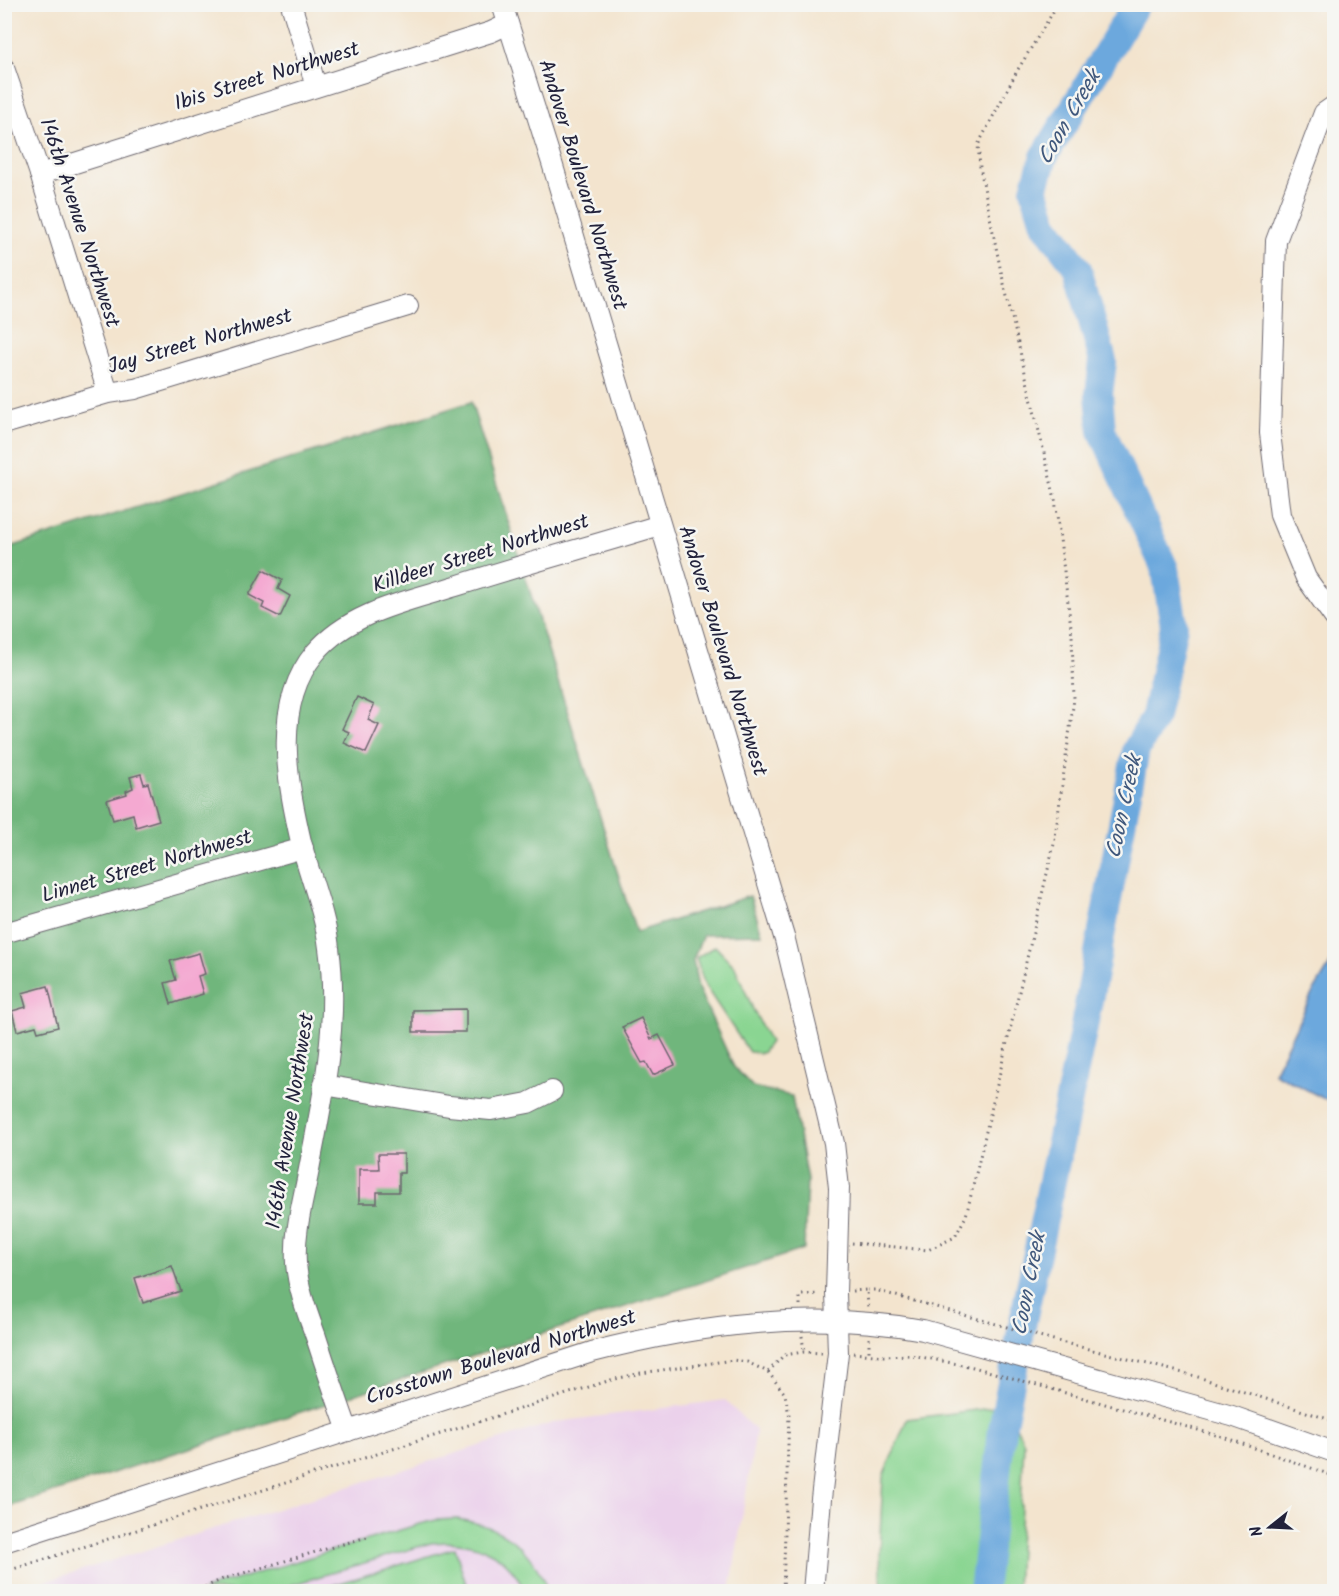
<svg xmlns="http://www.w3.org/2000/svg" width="1339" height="1596" viewBox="0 0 1339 1596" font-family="Kalam,sans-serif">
  <rect width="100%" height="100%" fill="#f6f6f2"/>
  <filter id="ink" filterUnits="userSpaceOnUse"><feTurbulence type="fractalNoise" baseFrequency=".0167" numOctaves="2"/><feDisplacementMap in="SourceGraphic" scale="12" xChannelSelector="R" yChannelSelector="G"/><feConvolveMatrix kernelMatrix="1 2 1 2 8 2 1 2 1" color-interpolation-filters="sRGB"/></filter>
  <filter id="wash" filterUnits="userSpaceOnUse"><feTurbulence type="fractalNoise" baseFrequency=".008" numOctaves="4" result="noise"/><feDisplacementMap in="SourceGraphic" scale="24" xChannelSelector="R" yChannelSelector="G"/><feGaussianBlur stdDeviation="1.35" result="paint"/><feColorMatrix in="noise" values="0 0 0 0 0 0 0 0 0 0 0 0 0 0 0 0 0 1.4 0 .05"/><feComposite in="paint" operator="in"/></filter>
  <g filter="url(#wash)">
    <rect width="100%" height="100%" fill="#f3e4ce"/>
    <polygon fill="#ebd1eb" points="725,1400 756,1431 730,1591 11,1592 556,1422"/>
    <g fill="#8ad592" stroke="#567c66" stroke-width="1.5">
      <polygon points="715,946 735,967 753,1009 770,1042 762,1053 749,1052 705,986 696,958"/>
      <polygon points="1006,1406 1024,1443 1017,1591 881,1591 879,1555 883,1477 907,1419"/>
      <path d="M457,1519C503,1526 532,1548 548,1591H524C509,1551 470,1539 431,1543L271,1591H203L218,1585L420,1524L436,1520Z"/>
      <polygon points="455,1548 468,1591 314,1591"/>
    </g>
    <polygon fill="#6fb67c" stroke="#486c5c" stroke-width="1.5" points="471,402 636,932 750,896 762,934 703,935 693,960 698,988 734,1067 753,1087 792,1096 807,1180 804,1249 5,1508 4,549"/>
    <polygon fill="#6ca8dd" stroke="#47658c" stroke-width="1.5" points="1334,958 1334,1104 1274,1073 1312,994"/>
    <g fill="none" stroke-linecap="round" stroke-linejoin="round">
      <polyline stroke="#6ca8dd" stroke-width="28" points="983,1592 1002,1429 1024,1316 1083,1032 1136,750 1155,716 1174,626 1165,569 1102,431 1099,394 1103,361 1078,269 1044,223 1034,189 1044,157 1136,4"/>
    </g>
    <g id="blocks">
      <g fill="#f4a9d1">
        <polygon points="263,570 282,580 278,589 290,596 280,617 262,608 264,603 249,595"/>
        <polygon points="357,697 374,705 368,720 379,725 366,753 344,743 349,732 342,729"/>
        <polygon points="141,774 144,784 148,783 159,820 136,827 133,814 113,820 107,800 127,794 126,791 133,788 130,777"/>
        <polygon points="199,953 205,974 198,976 203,994 171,1004 165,983 176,980 170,961"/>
        <polygon points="48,986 58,1027 38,1032 36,1026 17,1031 12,1011 26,1007 22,993"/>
        <polygon points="466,1009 466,1032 413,1032 413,1010"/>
        <polygon points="641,1018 651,1039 659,1035 675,1065 653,1075 646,1062 642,1063 622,1027"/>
        <polygon points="378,1154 404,1154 404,1173 399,1173 399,1192 377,1192 377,1203 359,1203 359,1169 379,1169"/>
        <polygon points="172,1266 181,1291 143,1303 135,1278"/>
      </g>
    </g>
  </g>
  <g filter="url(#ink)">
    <use href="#blocks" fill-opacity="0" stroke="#6b666e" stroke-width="1.5"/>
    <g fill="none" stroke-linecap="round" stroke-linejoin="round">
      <g stroke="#6b666e" stroke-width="22">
        <g id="minor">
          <polyline points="291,4 316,86"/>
          <polyline points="502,4 552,163 785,940 834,1143 839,1188 836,1293 838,1353 821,1499 813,1592"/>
          <polyline points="4,68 40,174 108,393"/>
          <polyline points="1334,106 1324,113 1276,241 1270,433 1280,515 1306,578 1334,617"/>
          <polyline points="40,174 491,32 508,24"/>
          <polyline points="4,424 108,393 135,389 408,306"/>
          <polyline points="4,933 303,848"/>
          <polyline points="324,1085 449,1106 491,1110 528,1103 552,1091"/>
          <path d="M348,1431C337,1400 326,1368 316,1337C307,1312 298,1289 296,1263C294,1229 304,1198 310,1164C324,1093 339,1021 329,948C325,913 311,880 302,846C288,785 271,706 315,653C349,612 408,601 456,586C524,564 592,546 660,525"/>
          <path d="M4,1542L592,1352C700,1324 812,1310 923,1330L1232,1416L1334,1452"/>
        </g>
      </g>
      <g stroke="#6b666e" stroke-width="3" stroke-dasharray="1.5 4.5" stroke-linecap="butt">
        <polyline points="852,1243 928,1250 955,1237 966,1216 1054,844 1074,699 1072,635 1055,499 1000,267 980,167 978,145 1017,71 1058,4"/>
        <polyline points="867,1290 875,1290 1057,1341 1195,1376 1334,1421"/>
        <polyline points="852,1291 867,1290 868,1308"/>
        <polyline points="800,1305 800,1295 819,1294"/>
        <polyline points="802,1336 804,1352"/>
        <polyline points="869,1338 869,1354"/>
        <polyline points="853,1353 884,1356 911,1355 973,1367 1223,1437 1334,1476"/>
        <polyline points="768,1372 785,1394 789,1415 783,1592"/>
        <polyline points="4,1572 611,1380 641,1373 733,1360 747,1362 768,1372 784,1355 804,1352 822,1353"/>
        <polyline points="194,1592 223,1579 367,1537"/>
      </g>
      <use href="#minor" stroke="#fff" stroke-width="20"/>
    </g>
  </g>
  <g text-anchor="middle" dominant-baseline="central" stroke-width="5" stroke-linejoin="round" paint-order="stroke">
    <g font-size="21" fill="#22223b" stroke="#f6f6f2">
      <text transform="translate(267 77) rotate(-17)">Ibis Street Northwest</text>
      <text transform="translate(582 185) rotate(73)">Andover Boulevard Northwest</text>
      <text transform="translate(79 223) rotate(72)">146th Avenue Northwest</text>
      <text transform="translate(200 342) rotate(-16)">Jay Street Northwest</text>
      <text transform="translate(481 554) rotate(-17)">Killdeer Street Northwest</text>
      <text transform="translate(722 651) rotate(73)">Andover Boulevard Northwest</text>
      <text transform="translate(147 867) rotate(-16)">Linnet Street Northwest</text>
      <text transform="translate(291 1121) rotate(-81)">146th Avenue Northwest</text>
      <text transform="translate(501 1358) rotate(-17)">Crosstown Boulevard Northwest</text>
    </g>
    <g font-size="22" font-style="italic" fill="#40587c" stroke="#f6f6f2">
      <text transform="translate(1070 118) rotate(-60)">Coon Creek</text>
      <text transform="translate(1125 807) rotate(-78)">Coon Creek</text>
      <text transform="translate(1030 1284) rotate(-79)">Coon Creek</text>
    </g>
  </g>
  <rect width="1339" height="1596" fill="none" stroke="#f6f6f2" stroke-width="24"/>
  <g transform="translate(1270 1527) rotate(252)" stroke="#f6f6f2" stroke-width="4.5" paint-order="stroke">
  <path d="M0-4.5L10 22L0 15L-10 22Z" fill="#22223b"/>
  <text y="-9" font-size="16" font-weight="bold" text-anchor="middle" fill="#22223b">N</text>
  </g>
</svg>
